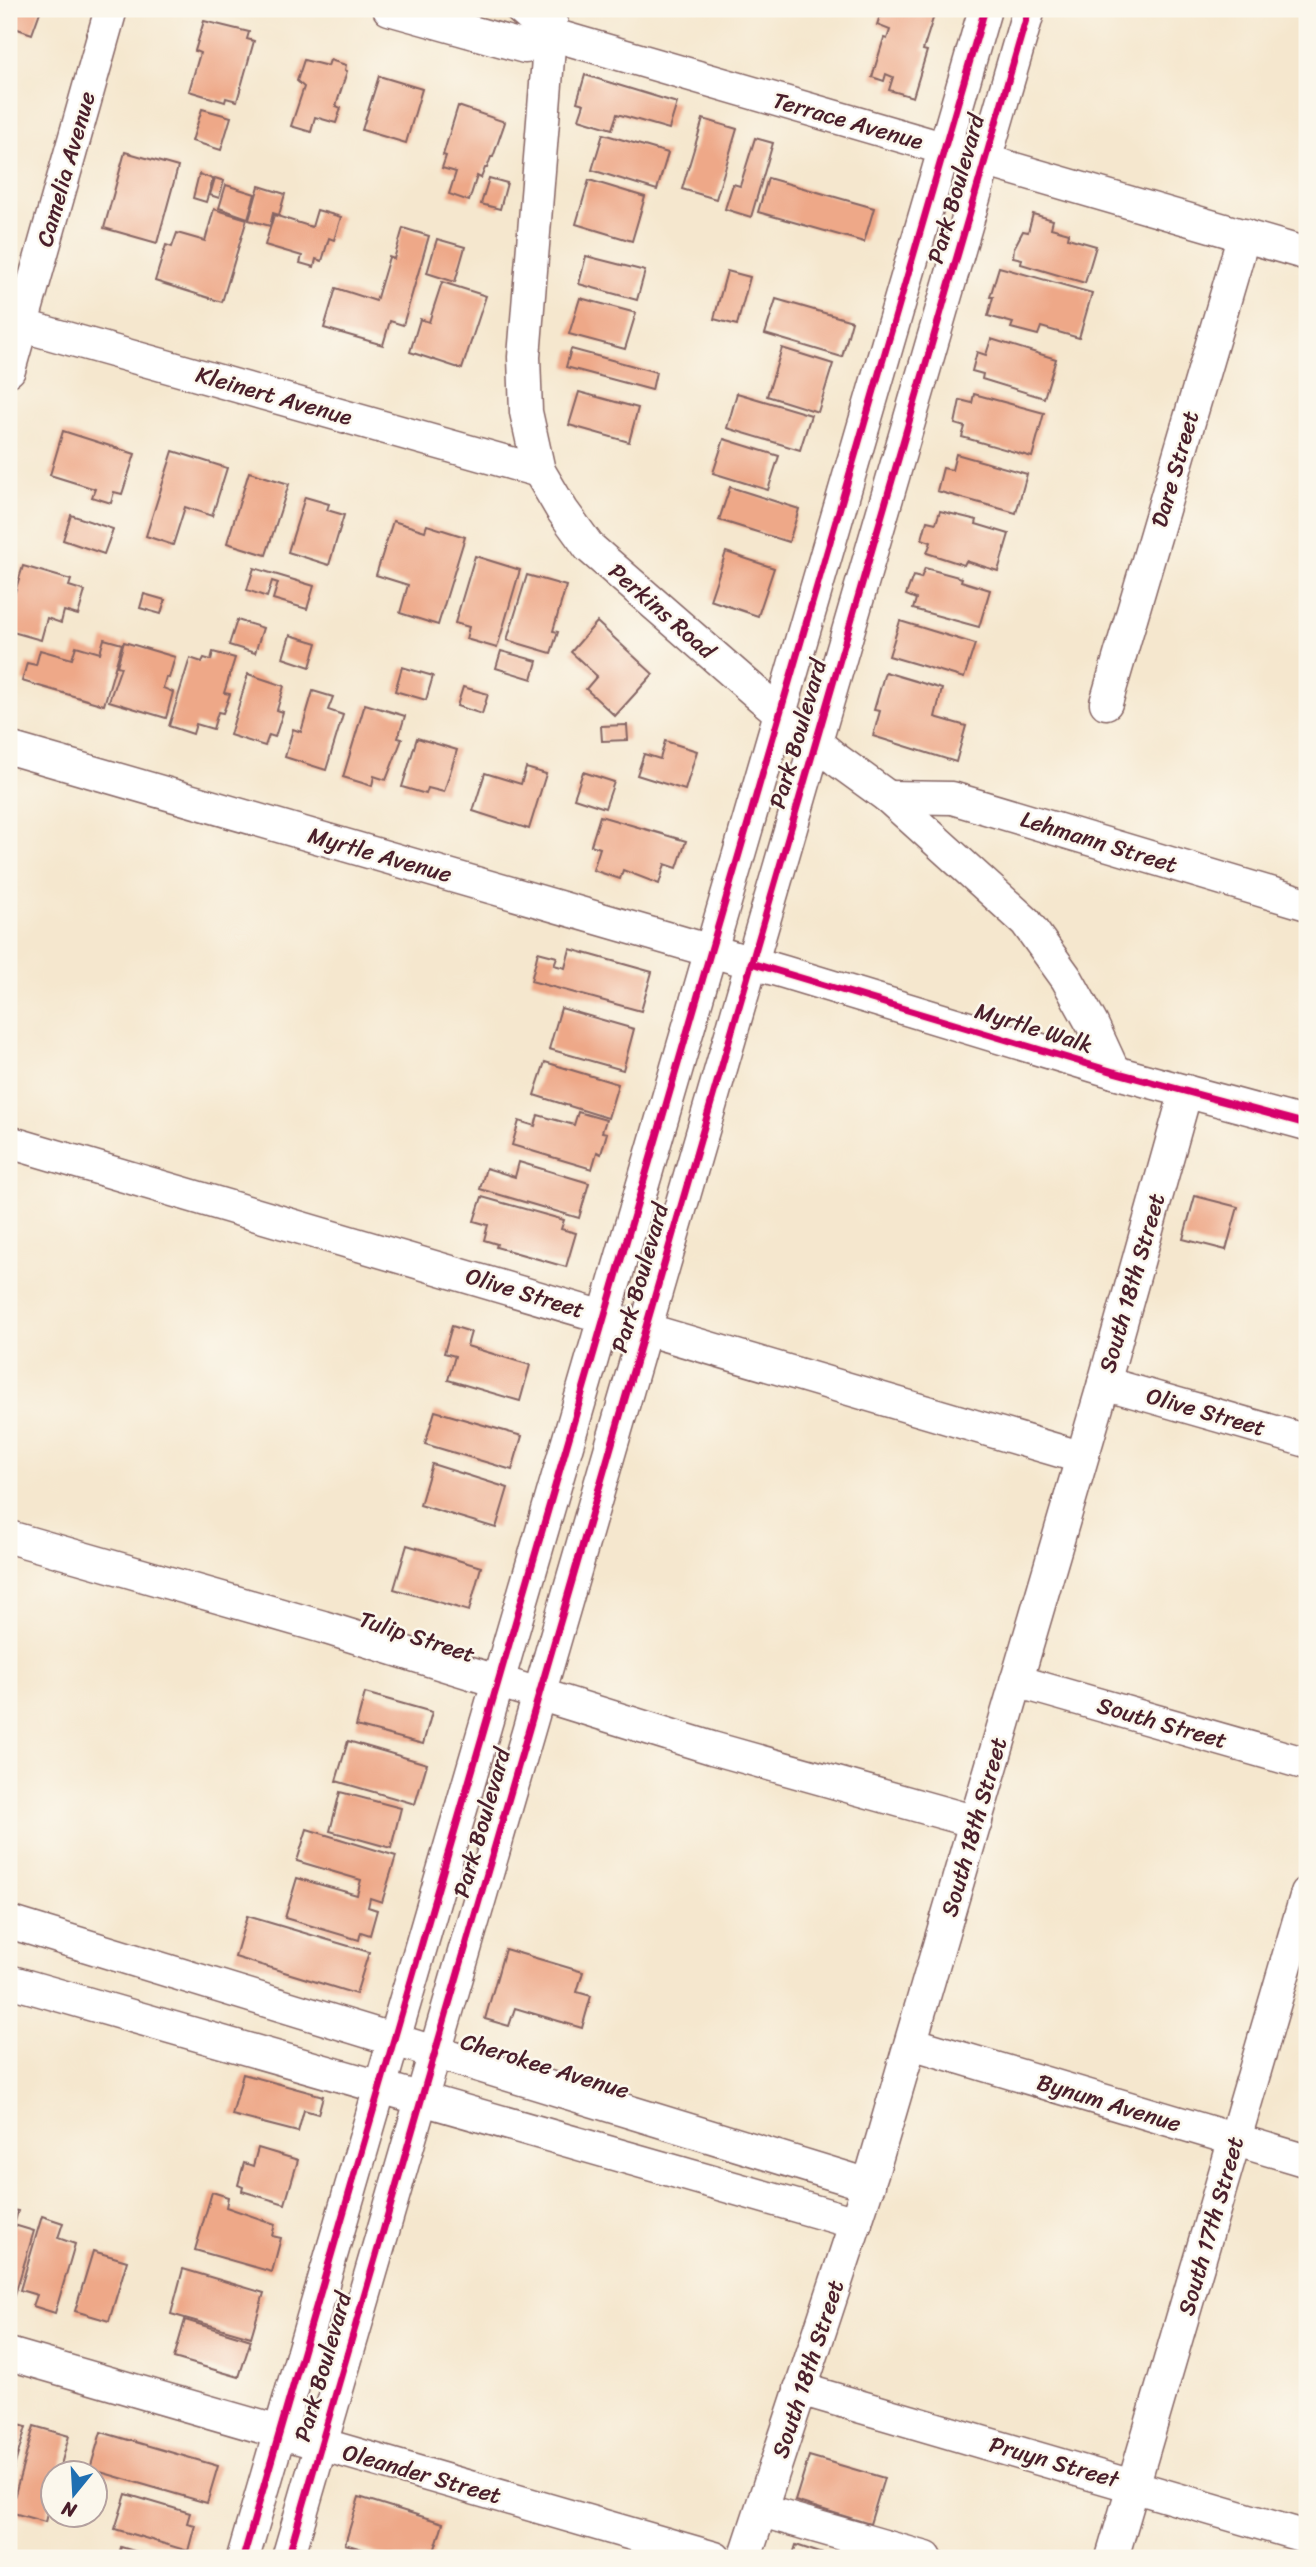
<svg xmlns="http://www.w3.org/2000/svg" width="1316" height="2567" viewBox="0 0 1316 2567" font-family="Sriracha,sans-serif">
  <rect width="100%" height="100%" fill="#fbf7ec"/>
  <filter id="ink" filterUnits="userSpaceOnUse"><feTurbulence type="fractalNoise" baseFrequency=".0143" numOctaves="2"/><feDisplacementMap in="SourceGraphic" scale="14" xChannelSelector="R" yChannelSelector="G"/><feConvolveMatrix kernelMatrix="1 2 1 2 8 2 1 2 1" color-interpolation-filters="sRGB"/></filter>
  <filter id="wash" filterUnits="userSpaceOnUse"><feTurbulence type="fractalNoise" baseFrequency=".00686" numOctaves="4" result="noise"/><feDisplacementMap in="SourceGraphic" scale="28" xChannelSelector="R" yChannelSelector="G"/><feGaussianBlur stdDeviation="1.57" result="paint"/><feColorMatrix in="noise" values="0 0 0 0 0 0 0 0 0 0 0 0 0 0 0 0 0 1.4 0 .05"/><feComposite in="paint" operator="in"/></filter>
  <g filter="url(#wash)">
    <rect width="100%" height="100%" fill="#f5e7ce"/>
    <g id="blocks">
      <g fill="#eea888">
        <polygon points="9,9 41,9 32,34 9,26"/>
        <polygon points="882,9 895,12 896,9 936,9 923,50 927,51 913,97 889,90 893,77 886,74 884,81 872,77 884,38 887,39 890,30 877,25"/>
        <polygon points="204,21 249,32 247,39 254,41 237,101 226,98 225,102 189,91 200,53 195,51"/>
        <polygon points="304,60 328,66 330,60 346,65 345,70 347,71 336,106 341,108 336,123 315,117 311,132 291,126 304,87 297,81"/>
        <polygon points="585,75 677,103 669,129 617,114 612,129 579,119 584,104 577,102"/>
        <polygon points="379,76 422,89 406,143 362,130"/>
        <polygon points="458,106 505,122 493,157 491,157 487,168 485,168 481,178 477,176 469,201 449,194 456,172 442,168 446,156 443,155"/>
        <polygon points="202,109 231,117 221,150 192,141"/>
        <polygon points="703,119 737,129 716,199 682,189"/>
        <polygon points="603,134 668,153 657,190 592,170"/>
        <polygon points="755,138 773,143 751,217 725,209 733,184 740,186"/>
        <polygon points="125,152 178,167 157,243 104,228"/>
        <polygon points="199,174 213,179 206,202 193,198"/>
        <polygon points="215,178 224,181 219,198 210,195"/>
        <polygon points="489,178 507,183 500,209 481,204"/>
        <polygon points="768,178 874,208 864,242 758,212"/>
        <polygon points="589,180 645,197 632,241 576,224"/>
        <polygon points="226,185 255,194 248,218 219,208"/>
        <polygon points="259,186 285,194 279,215 273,213 270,226 249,220"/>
        <polygon points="214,209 247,219 222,302 155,281 166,245 172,247 177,233 205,241"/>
        <polygon points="317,210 341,217 334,240 329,238 322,261 316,259 314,267 300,263 302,256 265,245 274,215 312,227"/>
        <polygon points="1033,214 1053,220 1051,228 1069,233 1068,238 1096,246 1085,283 1021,264 1022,259 1013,257 1014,248 1023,231 1028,232"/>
        <polygon points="403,228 429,236 403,325 390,321 383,345 324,328 336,288 376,301 389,257 394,259"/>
        <polygon points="437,239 465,247 455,282 427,273"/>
        <polygon points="586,256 645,271 637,300 579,284"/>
        <polygon points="999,267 1092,293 1079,338 1041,327 1038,335 1011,328 1013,323 988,316 993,297 990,297"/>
        <polygon points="727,271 750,277 737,325 714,319"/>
        <polygon points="442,282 486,296 462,369 410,352 420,319 429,322"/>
        <polygon points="580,298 636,313 625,349 569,334"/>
        <polygon points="776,299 852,321 842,357 765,334"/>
        <polygon points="991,339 1056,359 1044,398 982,379 983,374 972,371 977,352 986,355"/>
        <polygon points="782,348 833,364 818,412 767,396"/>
        <polygon points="571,349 656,372 652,390 566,367"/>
        <polygon points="579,392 638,408 629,442 569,425"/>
        <polygon points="737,393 811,415 800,450 727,428"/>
        <polygon points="974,394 1044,413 1032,457 962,437 965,427 955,424 960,400 972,403"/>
        <polygon points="63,431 135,454 122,494 114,492 111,503 92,497 95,489 50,475"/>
        <polygon points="724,439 779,456 768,490 713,473"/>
        <polygon points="173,451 227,468 212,516 185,507 173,545 146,536"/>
        <polygon points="956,454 1027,474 1016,513 937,491 943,468 952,470"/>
        <polygon points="249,472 289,484 266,555 227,543"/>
        <polygon points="730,487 799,509 789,542 719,520"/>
        <polygon points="305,497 329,504 327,510 344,515 329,565 288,552"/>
        <polygon points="940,511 977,520 976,524 1009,534 998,571 966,561 964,565 927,553 931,542 922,539 927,521 936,523"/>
        <polygon points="71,515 113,529 104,554 63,540"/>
        <polygon points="393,521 425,531 427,525 465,537 438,625 400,613 408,585 376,575"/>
        <polygon points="726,552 774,568 758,616 710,600"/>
        <polygon points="475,556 520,570 497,648 466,639 469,627 455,623"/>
        <polygon points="23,566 71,580 69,586 85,591 78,615 64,611 61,623 47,618 41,640 9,631 9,611"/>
        <polygon points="254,568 314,586 307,609 273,599 278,583 272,581 267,597 247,590"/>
        <polygon points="925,568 962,578 961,581 990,590 979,627 913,609 916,599 906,595 913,576 921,578"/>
        <polygon points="527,575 566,586 553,631 558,632 551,653 507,640"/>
        <polygon points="144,594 165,600 161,614 140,608"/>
        <polygon points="237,620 263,628 255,653 229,645"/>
        <polygon points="900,621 975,644 964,678 889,656"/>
        <polygon points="597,622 653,674 615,716 586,689 597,676 571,652"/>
        <polygon points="290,635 317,643 310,667 283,658"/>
        <polygon points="104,639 122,644 104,705 22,681 27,663 36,665 40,650 72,659 76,646 100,653"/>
        <polygon points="124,642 175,657 169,678 166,677 163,688 173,692 166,718 109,701 121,667 117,666"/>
        <polygon points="501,651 537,661 532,679 496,668"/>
        <polygon points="213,652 235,658 224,693 230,694 223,713 218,712 213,729 196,724 193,734 169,726 190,658 202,662 204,658 211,660"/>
        <polygon points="402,667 433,676 426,700 395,691"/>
        <polygon points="885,672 942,689 935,717 966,726 956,762 873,736 880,711 874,710"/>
        <polygon points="248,674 284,686 277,710 283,712 275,737 269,735 265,746 230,735"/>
        <polygon points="463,687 488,694 482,714 457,706"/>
        <polygon points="313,691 333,697 328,710 343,715 326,770 285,757 293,729 301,732"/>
        <polygon points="365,704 405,716 398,738 402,739 386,780 374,776 372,786 343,777"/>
        <polygon points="627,725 628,740 602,741 601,726"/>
        <polygon points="417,738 457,750 444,792 428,788 426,794 402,787"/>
        <polygon points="665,741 697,751 685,790 637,775 644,754 660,759"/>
        <polygon points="526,768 546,774 529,829 473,811 485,773 521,784"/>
        <polygon points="583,772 614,782 605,808 574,798"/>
        <polygon points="600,816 686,841 677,868 665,864 659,884 623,870 620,879 593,870 600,848 591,845"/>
        <polygon points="570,949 652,972 641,1011 531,981 538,952 557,957 554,965 565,968"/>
        <polygon points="561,1008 634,1029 623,1070 549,1049"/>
        <polygon points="545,1062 618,1084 608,1118 534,1095"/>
        <polygon points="578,1112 606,1120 602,1132 607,1133 601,1154 597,1152 592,1169 512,1145 519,1121 535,1126 538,1115 574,1125"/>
        <polygon points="519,1162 589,1183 579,1218 480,1189 486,1168 515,1177"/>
        <polygon points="1195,1196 1238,1207 1226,1250 1183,1239"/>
        <polygon points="482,1197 564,1220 561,1229 576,1233 566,1267 496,1247 497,1244 484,1240 488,1225 474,1221"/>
        <polygon points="452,1326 471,1332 467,1346 530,1365 520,1401 448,1380 455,1356 444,1353"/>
        <polygon points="435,1411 522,1436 512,1470 425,1444"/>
        <polygon points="432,1464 508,1488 496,1528 420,1505"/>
        <polygon points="407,1545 481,1567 469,1611 394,1589"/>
        <polygon points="365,1693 432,1712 423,1744 356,1726"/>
        <polygon points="348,1741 427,1764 415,1804 336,1781"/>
        <polygon points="340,1792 401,1808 391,1848 330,1831"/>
        <polygon points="307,1829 396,1856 382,1902 370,1898 368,1907 377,1910 370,1935 361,1932 359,1940 285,1918 297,1878 357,1895 361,1880 297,1861"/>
        <polygon points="247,1916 369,1952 356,1994 235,1957"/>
        <polygon points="505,1949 583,1972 577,1992 591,1996 582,2028 515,2008 509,2026 485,2019"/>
        <polygon points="243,2074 323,2096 318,2114 304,2110 298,2132 232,2115"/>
        <polygon points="258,2148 298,2160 285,2204 242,2191 243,2187 238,2185 244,2163 253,2166"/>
        <polygon points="212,2192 228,2197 226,2207 275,2224 272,2236 281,2238 272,2272 195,2250"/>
        <polygon points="9,2209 18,2211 14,2225 34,2231 13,2301 9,2300"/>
        <polygon points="42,2216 63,2223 58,2238 75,2244 55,2313 33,2306 37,2295 20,2290"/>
        <polygon points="93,2251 127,2261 109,2321 75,2311"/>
        <polygon points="183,2269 264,2293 251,2337 171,2314"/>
        <polygon points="185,2320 251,2340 239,2377 174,2358"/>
        <polygon points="9,2422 26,2427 9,2484"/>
        <polygon points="34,2426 69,2436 59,2472 52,2472 52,2494 45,2522 10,2512"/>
        <polygon points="101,2432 218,2466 207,2503 90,2469"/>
        <polygon points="809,2456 884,2478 870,2524 795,2501"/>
        <polygon points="126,2494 190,2513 187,2523 195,2525 188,2551 115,2529"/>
        <polygon points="359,2497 443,2523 432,2558 392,2558 345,2544"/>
        <polygon points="796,2545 835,2558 792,2558"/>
        <polygon points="121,2547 157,2558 118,2558"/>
      </g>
    </g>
  </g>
  <g filter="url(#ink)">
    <use href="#blocks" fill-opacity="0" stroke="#866564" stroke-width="2"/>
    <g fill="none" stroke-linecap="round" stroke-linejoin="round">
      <g stroke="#866564" stroke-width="35">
        <g id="minor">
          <polyline points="389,9 525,47 550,34"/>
          <polyline points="521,9 550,34 1307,254"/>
          <polyline points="552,9 524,357 526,412 539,471 562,510 589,547 761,697 837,760 888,797 1026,922 1067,979 1092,1024 1114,1072"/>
          <polyline points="9,322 539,471"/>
          <polyline points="9,370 111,9"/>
          <polyline points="1106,703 1244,235"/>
          <polyline points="9,748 784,972 1114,1072 1307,1124"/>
          <polyline points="888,797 952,798 1307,904"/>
          <polyline points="9,1142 1080,1457"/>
          <polyline points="1104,1383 1307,1441"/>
          <polyline points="9,1537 323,1627 712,1748 976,1822"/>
          <polyline points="1016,1681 1307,1764"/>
          <polyline points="9,1922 869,2185"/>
          <polyline points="9,1981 856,2223"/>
          <polyline points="911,2043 1307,2161"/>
          <polyline points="9,2354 715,2558"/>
          <polyline points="800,2389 1307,2537"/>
          <polyline points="762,2511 926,2558"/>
          <polyline points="243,2558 985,9"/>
          <polyline points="288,2558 1029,9"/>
          <polyline points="745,2558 874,2167 1104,1383 1186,1091"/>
          <polyline points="1112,2558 1307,1893"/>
        </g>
      </g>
      <use href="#minor" stroke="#fff" stroke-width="32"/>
      <g stroke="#fbf7ec" stroke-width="11">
        <g id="cycleway">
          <polyline points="751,963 1114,1072 1307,1124"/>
          <polyline points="243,2558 985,9"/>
          <polyline points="288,2558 1029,9"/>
        </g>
      </g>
      <use href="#cycleway" stroke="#d6006c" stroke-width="7"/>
    </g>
  </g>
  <g text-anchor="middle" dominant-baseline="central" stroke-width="5" stroke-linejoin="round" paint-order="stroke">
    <g font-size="23" fill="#4a1f2b" stroke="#fbf7ec">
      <text transform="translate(848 121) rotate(16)">Terrace Avenue</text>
      <text transform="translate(66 169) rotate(-74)">Camelia Avenue</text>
      <text transform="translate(956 189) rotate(-74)">Park Boulevard</text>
      <text transform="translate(274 396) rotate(16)">Kleinert Avenue</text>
      <text transform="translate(1175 469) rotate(-74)">Dare Street</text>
      <text transform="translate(662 611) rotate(41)">Perkins Road</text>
      <text transform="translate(798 734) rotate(-74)">Park Boulevard</text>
      <text transform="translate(1099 842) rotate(17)">Lehmann Street</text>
      <text transform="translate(380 855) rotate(16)">Myrtle Avenue</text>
      <text transform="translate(1034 1028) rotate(17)">Myrtle Walk</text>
      <text transform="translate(640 1278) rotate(-74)">Park Boulevard</text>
      <text transform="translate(1132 1283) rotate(-74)">South 18th Street</text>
      <text transform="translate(525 1293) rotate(17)">Olive Street</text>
      <text transform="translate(1206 1412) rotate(16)">Olive Street</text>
      <text transform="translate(417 1637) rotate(18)">Tulip Street</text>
      <text transform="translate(1162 1723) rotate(16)">South Street</text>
      <text transform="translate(482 1823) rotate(-74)">Park Boulevard</text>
      <text transform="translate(974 1827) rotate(-74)">South 18th Street</text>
      <text transform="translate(545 2066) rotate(17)">Cherokee Avenue</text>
      <text transform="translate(1109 2103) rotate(17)">Bynum Avenue</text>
      <text transform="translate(1211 2226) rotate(-74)">South 17th Street</text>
      <text transform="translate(323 2367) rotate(-74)">Park Boulevard</text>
      <text transform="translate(808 2369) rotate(-72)">South 18th Street</text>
      <text transform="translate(1054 2462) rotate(16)">Pruyn Street</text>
      <text transform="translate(422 2474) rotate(16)">Oleander Street</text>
    </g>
  </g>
  <rect width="1316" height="2567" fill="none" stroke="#fbf7ec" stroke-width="35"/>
  <g transform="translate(74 2494) rotate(198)"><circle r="33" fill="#fbf7ec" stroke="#b4a19f" stroke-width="2"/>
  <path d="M0-5L12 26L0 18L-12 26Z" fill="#1f6fb2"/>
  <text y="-10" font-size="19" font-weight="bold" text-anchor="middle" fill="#4a1f2b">N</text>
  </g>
</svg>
